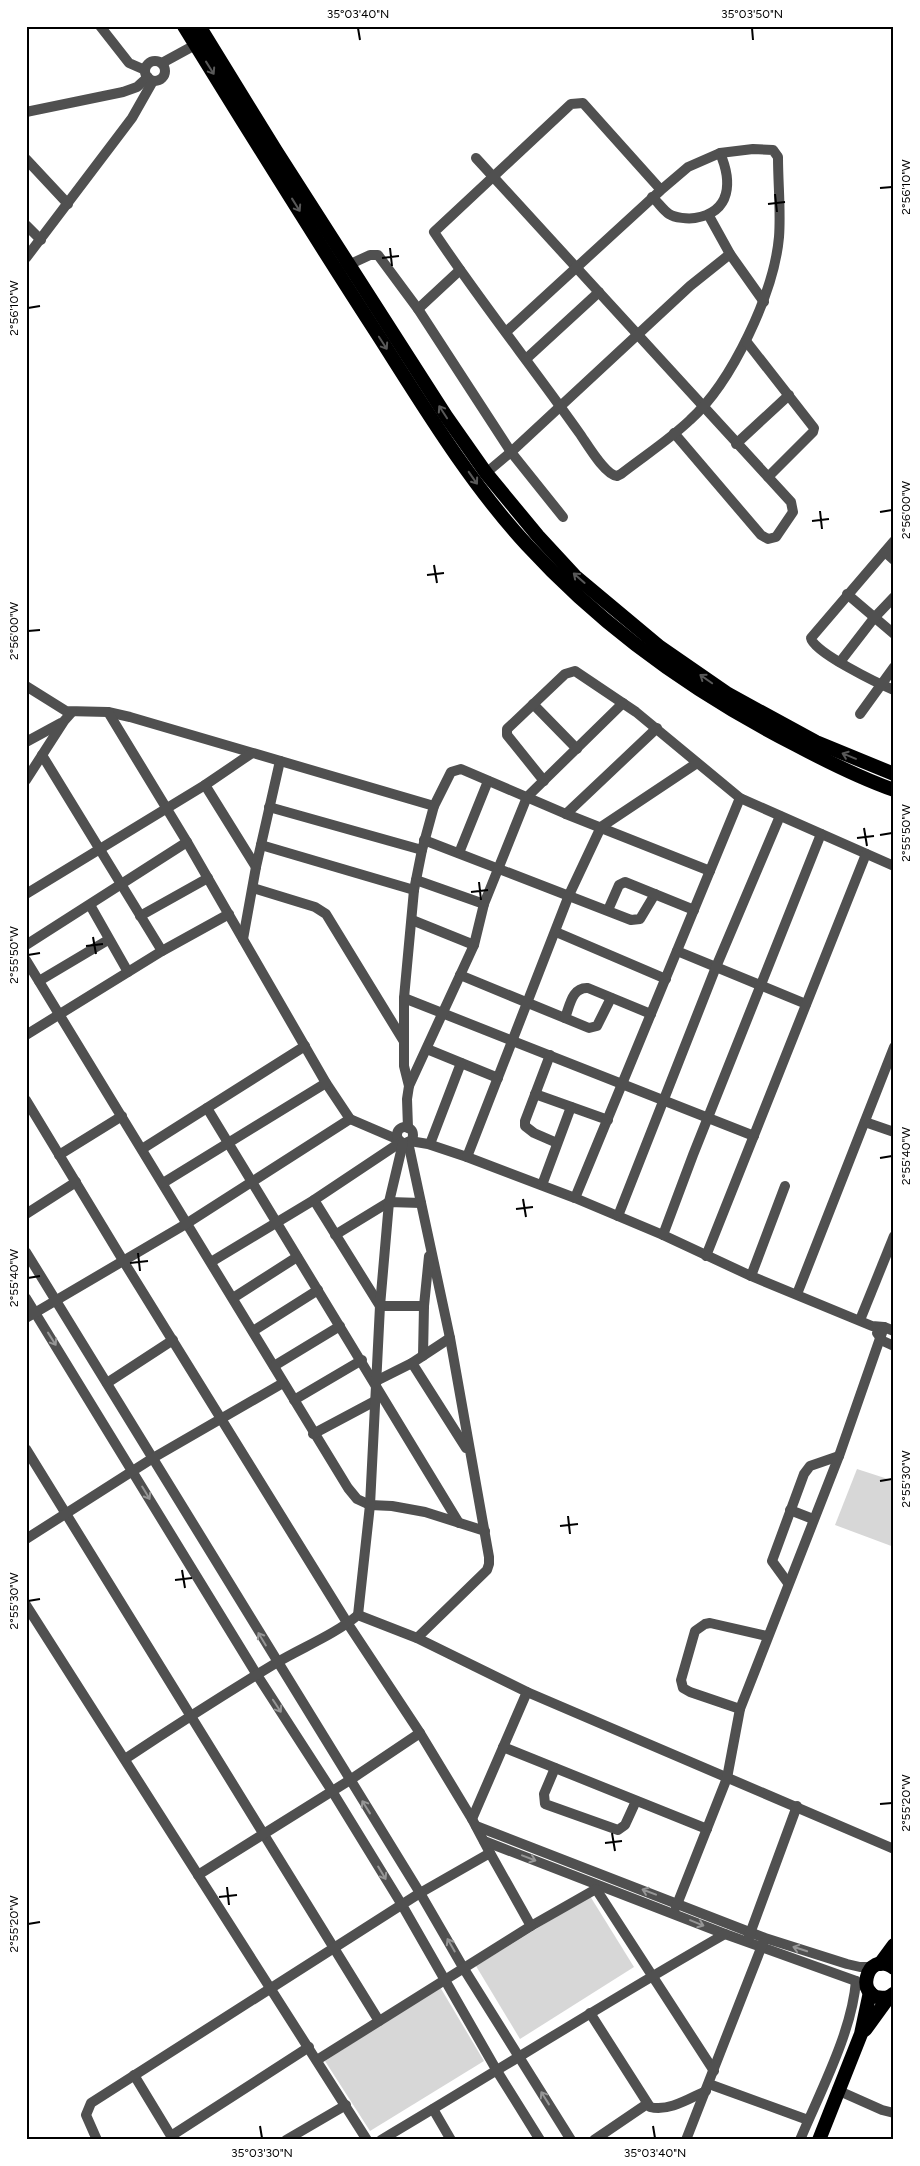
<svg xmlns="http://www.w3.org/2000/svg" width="920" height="2166" viewBox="0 0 920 2166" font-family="Figtree,sans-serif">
  <rect width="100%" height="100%" fill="#fff"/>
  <g fill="#d7d7d7">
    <polygon points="857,1469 894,1481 894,1547 835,1525"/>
    <polygon points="590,1896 634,1967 520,2039 476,1966"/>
    <polygon points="440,1987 484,2061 370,2131 325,2061"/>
  </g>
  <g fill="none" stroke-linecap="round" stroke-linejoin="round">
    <g stroke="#505050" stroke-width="10">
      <polyline points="100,26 129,63 145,70"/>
      <circle cx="155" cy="71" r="10"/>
      <polyline points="162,63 195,45"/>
      <polyline points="26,112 123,92 137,87 148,77"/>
      <polyline points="476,158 791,502 793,512 776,537 768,539 761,535 674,433"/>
      <polyline points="26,159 68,204"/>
      <path d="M652,197C658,202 663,210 669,214C675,218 688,219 695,218C732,212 732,181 720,153"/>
      <polyline points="709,216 730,254 764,302"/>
      <polyline points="26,225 41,240"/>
      <polyline points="26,258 132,118 153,81"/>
      <polyline points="344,267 370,255 378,255 418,309 460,270"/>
      <polyline points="418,309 511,452 563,517"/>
      <path d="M506,332L661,190L688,167L720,153L753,149L773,150L778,157C778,184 781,211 779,237C774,293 732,382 690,420C669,440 644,456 621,474L617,476C605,475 587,444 580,434C532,366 480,301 434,232L571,104L583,103L661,190"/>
      <polyline points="746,341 814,428 813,432 768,477"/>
      <polyline points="526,359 599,292"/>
      <polyline points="736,444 789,395"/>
      <polyline points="486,473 511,452 690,286 730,254"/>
      <path d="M894,541L811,638C813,652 879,684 894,690"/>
      <polyline points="885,552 894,560"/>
      <polyline points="847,594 894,634"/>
      <polyline points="840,662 874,618 894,597"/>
      <polyline points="26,686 66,711 108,712 130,717 434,806"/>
      <polyline points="533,704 577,749"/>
      <polyline points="108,712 187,842 326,1083 350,1119 399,1140"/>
      <polyline points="860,714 894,667"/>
      <polyline points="26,742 61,723"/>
      <polyline points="42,755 162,951"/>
      <polyline points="26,780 64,721 72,712"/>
      <polyline points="544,781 507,735 507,729 565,674 575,671 636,712 740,798 894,866"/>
      <polyline points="205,785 256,867"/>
      <polyline points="269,807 422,850"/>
      <polyline points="566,814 657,728"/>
      <polyline points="424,840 631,920 640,919 655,894"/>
      <polyline points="261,845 414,890"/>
      <polyline points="459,853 488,781"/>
      <polyline points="416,880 484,904"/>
      <polyline points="253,888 315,907 326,914 403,1040"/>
      <polyline points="26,894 205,785 252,753"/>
      <polyline points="90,905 128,972"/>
      <polyline points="608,910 619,885 625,882 694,910"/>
      <polyline points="140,916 208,878"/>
      <polyline points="412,920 474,945"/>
      <polyline points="556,932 666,979"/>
      <polyline points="243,939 256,867 280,761"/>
      <polyline points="26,945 187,842"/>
      <polyline points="677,951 806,1004"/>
      <polyline points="26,960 348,1488 357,1499 370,1505 392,1506 425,1512 485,1531"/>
      <polyline points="460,975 589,1028 597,1026 611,998"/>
      <polyline points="39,981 108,940"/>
      <polyline points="404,998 754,1136"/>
      <path d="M565,1018C570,1005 572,987 588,988L651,1014"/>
      <polyline points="26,1035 162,951 229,914"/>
      <polyline points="427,1049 498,1078"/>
      <polyline points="550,1055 525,1121 525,1126 534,1133 557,1143"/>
      <polyline points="409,1086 474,945 484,904 527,797 623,703"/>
      <polyline points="535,1094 608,1120"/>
      <polyline points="26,1100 124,1262 348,1624 420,1733 472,1819 490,1853"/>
      <polyline points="207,1108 459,1523"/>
      <polyline points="865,1122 894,1132"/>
      <circle cx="405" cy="1135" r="8"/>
      <polyline points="408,1128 407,1099 409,1086 404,1066 404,998 414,890 422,850 434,806 451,772 461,769 566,814 710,871"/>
      <polyline points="410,1141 428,1144 467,1157 575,1198 663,1235 751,1276 872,1326 884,1327 894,1331"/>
      <polyline points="408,1142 450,1338 489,1557 489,1564 487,1570 417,1638"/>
      <polyline points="430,1144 461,1063"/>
      <polyline points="142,1149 305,1046"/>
      <polyline points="59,1155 122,1116"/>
      <polyline points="467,1157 569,895 601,827 697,763"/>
      <polyline points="163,1183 326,1083"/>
      <polyline points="542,1185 571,1107"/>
      <polyline points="575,1198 740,798"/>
      <polyline points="314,1200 380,1306 424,1306 429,1256"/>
      <polyline points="26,1214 76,1182"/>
      <polyline points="618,1216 716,967 780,816"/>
      <polyline points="335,1235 389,1202 421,1203"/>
      <polyline points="663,1235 693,1155 821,834"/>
      <polyline points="26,1252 420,1893 464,1969 571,2140"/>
      <polyline points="706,1256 866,854"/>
      <polyline points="211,1262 314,1200 401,1142"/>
      <polyline points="751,1276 785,1186"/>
      <polyline points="797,1294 894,1047"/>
      <polyline points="26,1298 257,1675 332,1791 402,1905 497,2071 540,2140"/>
      <polyline points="233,1298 297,1257"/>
      <polyline points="26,1318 186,1224 350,1119"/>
      <polyline points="860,1320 894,1236"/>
      <polyline points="253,1331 318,1290"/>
      <polyline points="877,1333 883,1341 894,1346"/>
      <polyline points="423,1356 424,1306"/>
      <polyline points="412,1363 466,1448"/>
      <polyline points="274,1366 340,1326"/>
      <polyline points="378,1380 412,1363 450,1338"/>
      <polyline points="107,1383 173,1340"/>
      <polyline points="294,1400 362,1360"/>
      <polyline points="313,1434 375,1401"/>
      <polyline points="26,1449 379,2021"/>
      <polyline points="790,1510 813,1519"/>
      <polyline points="26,1539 153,1458 283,1383"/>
      <polyline points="788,1583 772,1561 804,1474 810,1466 839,1456"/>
      <polyline points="26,1605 367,2140"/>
      <polyline points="358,1615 370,1505 380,1306 389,1202 403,1143"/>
      <polyline points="767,1636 710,1623 705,1624 695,1631 681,1680 683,1688 690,1692 740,1709 839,1456 884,1327"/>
      <polyline points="503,1747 707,1829"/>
      <path d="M125,1759C175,1726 225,1694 276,1663C303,1647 334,1635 358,1615L417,1638L527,1692L894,1849"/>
      <polyline points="555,1768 544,1794 545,1804 618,1830 625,1825 636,1801"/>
      <polyline points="472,1819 527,1692"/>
      <polyline points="476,1826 765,1938 847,1964 860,1967 872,1967"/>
      <polyline points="484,1841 725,1934 856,1981 867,1989"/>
      <polyline points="198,1875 350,1780 420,1733"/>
      <polyline points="676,1907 727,1778 740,1709"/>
      <polyline points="748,1939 797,1806"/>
      <path d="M590,2013L650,2107C669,2112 690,2098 706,2091"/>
      <polyline points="317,2060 531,1926 596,1889 714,2071"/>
      <polyline points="134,2075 171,2136 309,2047"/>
      <polyline points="709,2084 808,2120"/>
      <polyline points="837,2090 882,2110 894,2113"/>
      <polyline points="433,2109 451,2140"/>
      <polyline points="97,2140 86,2115 91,2103 420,1893 490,1853 531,1926"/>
      <polyline points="286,2140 346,2105"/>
      <path d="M381,2140C496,2072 609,2000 725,1934"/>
      <polyline points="594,2140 647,2104"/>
      <polyline points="686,2140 763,1943"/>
      <path d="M800,2140C820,2092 852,2032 856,1981"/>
    </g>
    <g stroke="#000" stroke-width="14">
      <path d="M184,26C248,130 312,233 378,335C424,407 469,482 527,545C603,628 696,694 796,745C828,762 860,778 894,790"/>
      <polyline points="199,26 276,151 446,416 486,473 538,536 575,576 660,647 728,694 816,742 894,774"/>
      <polyline points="880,1964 894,1945"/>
      <path d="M889,1997C852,2005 865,1947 894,1968"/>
      <polyline points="865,2030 889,1997 893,1994"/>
      <polyline points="819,2140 861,2034 870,1992"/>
    </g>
  </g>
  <defs><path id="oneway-shaft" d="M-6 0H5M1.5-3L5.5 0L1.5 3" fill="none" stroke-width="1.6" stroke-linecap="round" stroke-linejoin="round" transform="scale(1.25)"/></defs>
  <g stroke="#595959">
    <use href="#oneway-shaft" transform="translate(210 68) rotate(58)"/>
    <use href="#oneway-shaft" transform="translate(296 205) rotate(58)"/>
    <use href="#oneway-shaft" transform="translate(383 343) rotate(57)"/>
    <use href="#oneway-shaft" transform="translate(443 412) rotate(-123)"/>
    <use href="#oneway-shaft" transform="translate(473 478) rotate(55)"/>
    <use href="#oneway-shaft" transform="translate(579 578) rotate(-139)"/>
    <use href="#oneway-shaft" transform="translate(706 679) rotate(-145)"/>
    <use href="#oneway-shaft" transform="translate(849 756) rotate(-158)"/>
  </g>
  <g stroke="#969696">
    <use href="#oneway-shaft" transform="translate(52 1339) rotate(58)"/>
    <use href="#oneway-shaft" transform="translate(146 1493) rotate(59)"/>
    <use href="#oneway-shaft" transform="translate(262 1639) rotate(-121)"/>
    <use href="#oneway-shaft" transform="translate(277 1706) rotate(57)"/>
    <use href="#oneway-shaft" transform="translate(366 1807) rotate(-122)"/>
    <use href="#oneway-shaft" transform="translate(529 1858) rotate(21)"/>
    <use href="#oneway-shaft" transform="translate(382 1873) rotate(59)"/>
    <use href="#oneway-shaft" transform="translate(649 1892) rotate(-159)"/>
    <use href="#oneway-shaft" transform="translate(697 1923) rotate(22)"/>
    <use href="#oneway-shaft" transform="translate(451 1945) rotate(-120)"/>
    <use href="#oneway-shaft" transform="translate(800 1949) rotate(-162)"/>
    <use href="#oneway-shaft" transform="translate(545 2098) rotate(-122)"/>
  </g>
  <path fill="none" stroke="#000" stroke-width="2" d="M358,28L360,40M752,28L753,40M880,188L892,187M775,194L777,212M768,204L785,202M390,248L392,266M382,258L399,256M28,308L40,306M820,511L822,529M880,512L892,510M812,521L829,519M434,565L437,583M427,575L444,573M28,631L40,630M864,828L867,846M880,835L892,833M857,838L874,836M479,882L481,900M471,892L488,890M93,937L96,954M86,946L103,944M28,955L40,953M880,1158L892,1156M523,1199L526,1217M516,1209L533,1207M138,1253L140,1271M130,1263L148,1261M28,1278L40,1276M880,1481L892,1479M568,1516L570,1534M560,1526L578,1524M182,1570L185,1588M175,1580L192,1578M28,1601L40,1599M880,1804L892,1803M612,1833L615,1851M605,1843L622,1841M227,1887L229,1905M219,1897L237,1895M28,1924L40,1922M260,2126L262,2138M653,2126L655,2138"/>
  <rect width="920" height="2166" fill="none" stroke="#ffffff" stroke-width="55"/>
  <rect x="28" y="28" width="864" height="2110" fill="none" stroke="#000" stroke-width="2"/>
  <g font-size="12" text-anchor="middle" fill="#000">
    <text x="358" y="18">35°03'40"N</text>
    <text x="752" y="18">35°03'50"N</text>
    <text transform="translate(906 187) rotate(-90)" y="4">2°56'10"W</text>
    <text transform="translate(14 308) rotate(-90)" y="4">2°56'10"W</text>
    <text transform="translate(906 510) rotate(-90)" y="4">2°56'00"W</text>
    <text transform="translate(14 631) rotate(-90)" y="4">2°56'00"W</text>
    <text transform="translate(906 833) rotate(-90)" y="4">2°55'50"W</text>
    <text transform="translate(14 955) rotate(-90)" y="4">2°55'50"W</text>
    <text transform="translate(906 1156) rotate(-90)" y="4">2°55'40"W</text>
    <text transform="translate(14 1278) rotate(-90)" y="4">2°55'40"W</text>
    <text transform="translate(906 1479) rotate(-90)" y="4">2°55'30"W</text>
    <text transform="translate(14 1601) rotate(-90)" y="4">2°55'30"W</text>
    <text transform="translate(906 1803) rotate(-90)" y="4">2°55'20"W</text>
    <text transform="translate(14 1924) rotate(-90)" y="4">2°55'20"W</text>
    <text x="262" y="2157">35°03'30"N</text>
    <text x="655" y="2157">35°03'40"N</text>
  </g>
</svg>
